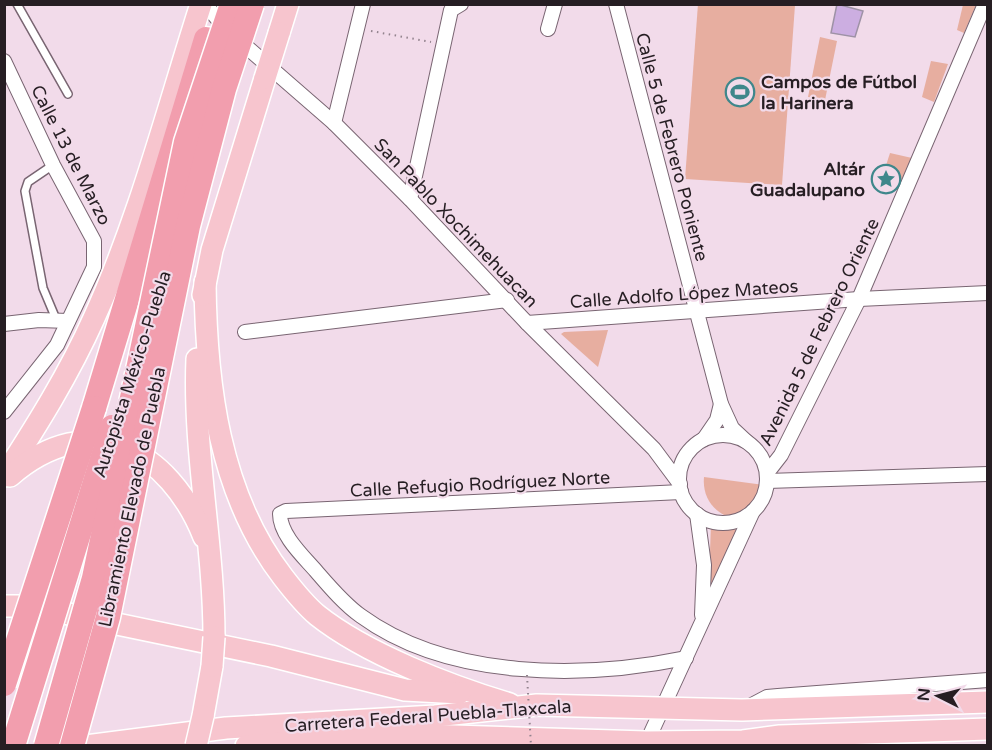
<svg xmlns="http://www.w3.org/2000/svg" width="992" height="750" viewBox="0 0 992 750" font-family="'Varela Round',sans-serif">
  <rect width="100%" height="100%" fill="#f2dbea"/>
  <g fill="#e7aea0">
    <polygon points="698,4 795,5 782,185 685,179"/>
    <polygon points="963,5 976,5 964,33 957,30"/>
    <polygon points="820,37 837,41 825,100 808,97"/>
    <polygon points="931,61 948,64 934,102 922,97"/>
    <polygon points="890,153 912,158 899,185 881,181"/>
    <polygon points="608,330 598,367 561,334 564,332"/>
    <path d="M704,477L764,485L755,506L736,519C715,515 702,498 704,477Z"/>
    <polygon points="711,523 742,531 717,585 709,582"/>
  </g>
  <polygon fill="#ccaee1" stroke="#9e92a6" stroke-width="1.5" points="837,4 863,11 855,37 831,33"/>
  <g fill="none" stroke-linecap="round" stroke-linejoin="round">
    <g stroke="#796572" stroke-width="10">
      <g id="lane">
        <polyline points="17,4 68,94"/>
        <polyline points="53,165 28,182 25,191 43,288 56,319"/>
      </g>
    </g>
    <g stroke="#796572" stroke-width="16">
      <g id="street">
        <polyline points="205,4 226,29 334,123 410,199 527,323 654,449 680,484"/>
        <polyline points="616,4 721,404 732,428 747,442"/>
        <polyline points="548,29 555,4"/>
        <polyline points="4,61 53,165 94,241 94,267 57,345 4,412"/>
        <polyline points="334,123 363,4"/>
        <polyline points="410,199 451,10 461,4"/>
        <polyline points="527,323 859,299 988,293"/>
        <polyline points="4,324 39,320 68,321"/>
        <polyline points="245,332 507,300"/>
        <circle cx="723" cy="479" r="44"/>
        <polyline points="704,439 717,420 721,404"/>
        <polyline points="767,473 781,455 859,299 985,4"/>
        <polyline points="767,481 988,474"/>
        <path d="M681,492L286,511L280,514C280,535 303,556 316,571C329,586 344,604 361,616C449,680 584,679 686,658"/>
        <polyline points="697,514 704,565 702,615"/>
        <polyline points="750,706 767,697 778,696 988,680"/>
        <polyline points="645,746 753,511"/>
      </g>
    </g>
    <g stroke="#fff" stroke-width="24">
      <g id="primary">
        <polyline points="279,33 288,4"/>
        <path d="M205,282C206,384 219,494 283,577C293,590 304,604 317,615C366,654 450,686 510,704"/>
        <polyline points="203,295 212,250 265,78"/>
        <path d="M197,359C193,452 214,544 214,637"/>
        <path d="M4,476C37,425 69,374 94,318C140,217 167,110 201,4"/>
        <path d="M10,476C89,407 169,449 204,537"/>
        <polyline points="4,606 24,606 64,613 271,656 405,690 460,693"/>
        <polyline points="203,716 212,666"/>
        <polyline points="86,746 226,728 435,716 537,705 742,710 988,702"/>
        <polyline points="246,746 389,734 646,742 743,741 780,736 988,729"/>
      </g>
    </g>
    <g stroke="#fff" stroke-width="27">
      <polyline id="highway" points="94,408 206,39"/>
    </g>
    <polyline stroke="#93838e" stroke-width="2" stroke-dasharray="1.5 4.5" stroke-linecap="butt" points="371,31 431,42"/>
    <use href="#lane" stroke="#fff" stroke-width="7"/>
    <use href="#street" stroke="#fff" stroke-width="14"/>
    <use href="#primary" stroke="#f7c5ce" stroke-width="21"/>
    <use href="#highway" stroke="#f29eae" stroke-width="24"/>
    <g stroke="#fff" stroke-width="24" stroke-linecap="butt">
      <g id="primary-bridge">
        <polyline points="265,78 279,33"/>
        <polyline points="212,666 214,637"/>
        <polyline points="196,746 203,716"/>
      </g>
    </g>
    <g stroke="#fff" stroke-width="27" stroke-linecap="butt">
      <g id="highway-bridge">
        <polyline points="4,684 94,408"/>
        <polyline points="13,746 112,427"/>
        <polyline points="46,746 94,578 186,142 232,4"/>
        <polyline points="72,746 108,617 188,226 224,89 252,4"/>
      </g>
    </g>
    <polyline stroke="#93838e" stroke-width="2" stroke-dasharray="1.5 4.5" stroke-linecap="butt" points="527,675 531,746"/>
    <use href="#primary-bridge" stroke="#f7c5ce" stroke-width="21"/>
    <use href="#highway-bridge" stroke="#f29eae" stroke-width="24"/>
  </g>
  <defs>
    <g id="stadium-ring" transform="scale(1.5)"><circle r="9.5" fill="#f2dbea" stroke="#3f878b" stroke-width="1.5"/><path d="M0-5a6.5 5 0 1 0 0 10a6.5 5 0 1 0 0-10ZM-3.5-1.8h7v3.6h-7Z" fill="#3f878b"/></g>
    <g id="sight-ring" transform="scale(1.5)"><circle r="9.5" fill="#f2dbea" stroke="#3f878b" stroke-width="1.5"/><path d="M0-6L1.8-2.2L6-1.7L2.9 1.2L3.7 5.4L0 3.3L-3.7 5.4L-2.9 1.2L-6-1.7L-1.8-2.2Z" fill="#3f878b"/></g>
  </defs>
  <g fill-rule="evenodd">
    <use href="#stadium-ring" x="740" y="92"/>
    <use href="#sight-ring" x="886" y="179"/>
  </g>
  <g text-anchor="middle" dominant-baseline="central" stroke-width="4.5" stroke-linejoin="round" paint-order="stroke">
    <g font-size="18" font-weight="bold" fill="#261e23" stroke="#f2dbea" text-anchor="start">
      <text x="761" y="82">Campos de Fútbol<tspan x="761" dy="21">la Harinera</tspan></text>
      <text x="865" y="169" text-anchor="end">Altár<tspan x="865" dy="21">Guadalupano</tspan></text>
    </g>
    <g font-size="18" fill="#261e23" stroke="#f2dbea">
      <text transform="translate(672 147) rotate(75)">Calle 5 de Febrero Poniente</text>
      <text transform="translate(71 155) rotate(63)">Calle 13 de Marzo</text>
      <text transform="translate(456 223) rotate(46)">San Pablo Xochimehuacan</text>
      <text transform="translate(684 294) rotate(-4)">Calle Adolfo López Mateos</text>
      <text transform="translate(819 332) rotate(-64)">Avenida 5 de Febrero Oriente</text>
      <text transform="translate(132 374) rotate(-72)">Autopista México-Puebla</text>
      <text transform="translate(480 484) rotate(-3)">Calle Refugio Rodríguez Norte</text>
      <text transform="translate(132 497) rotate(-78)">Libramiento Elevado de Puebla</text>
      <text transform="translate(428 716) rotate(-4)">Carretera Federal Puebla-Tlaxcala</text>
    </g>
  </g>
  <rect width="992" height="750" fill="none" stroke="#261e23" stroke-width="12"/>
  <g transform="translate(938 696) rotate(276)" stroke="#f2dbea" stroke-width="4.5" paint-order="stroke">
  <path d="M0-4.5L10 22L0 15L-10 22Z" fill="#261e23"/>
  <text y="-9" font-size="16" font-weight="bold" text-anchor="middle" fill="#261e23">N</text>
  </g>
</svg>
